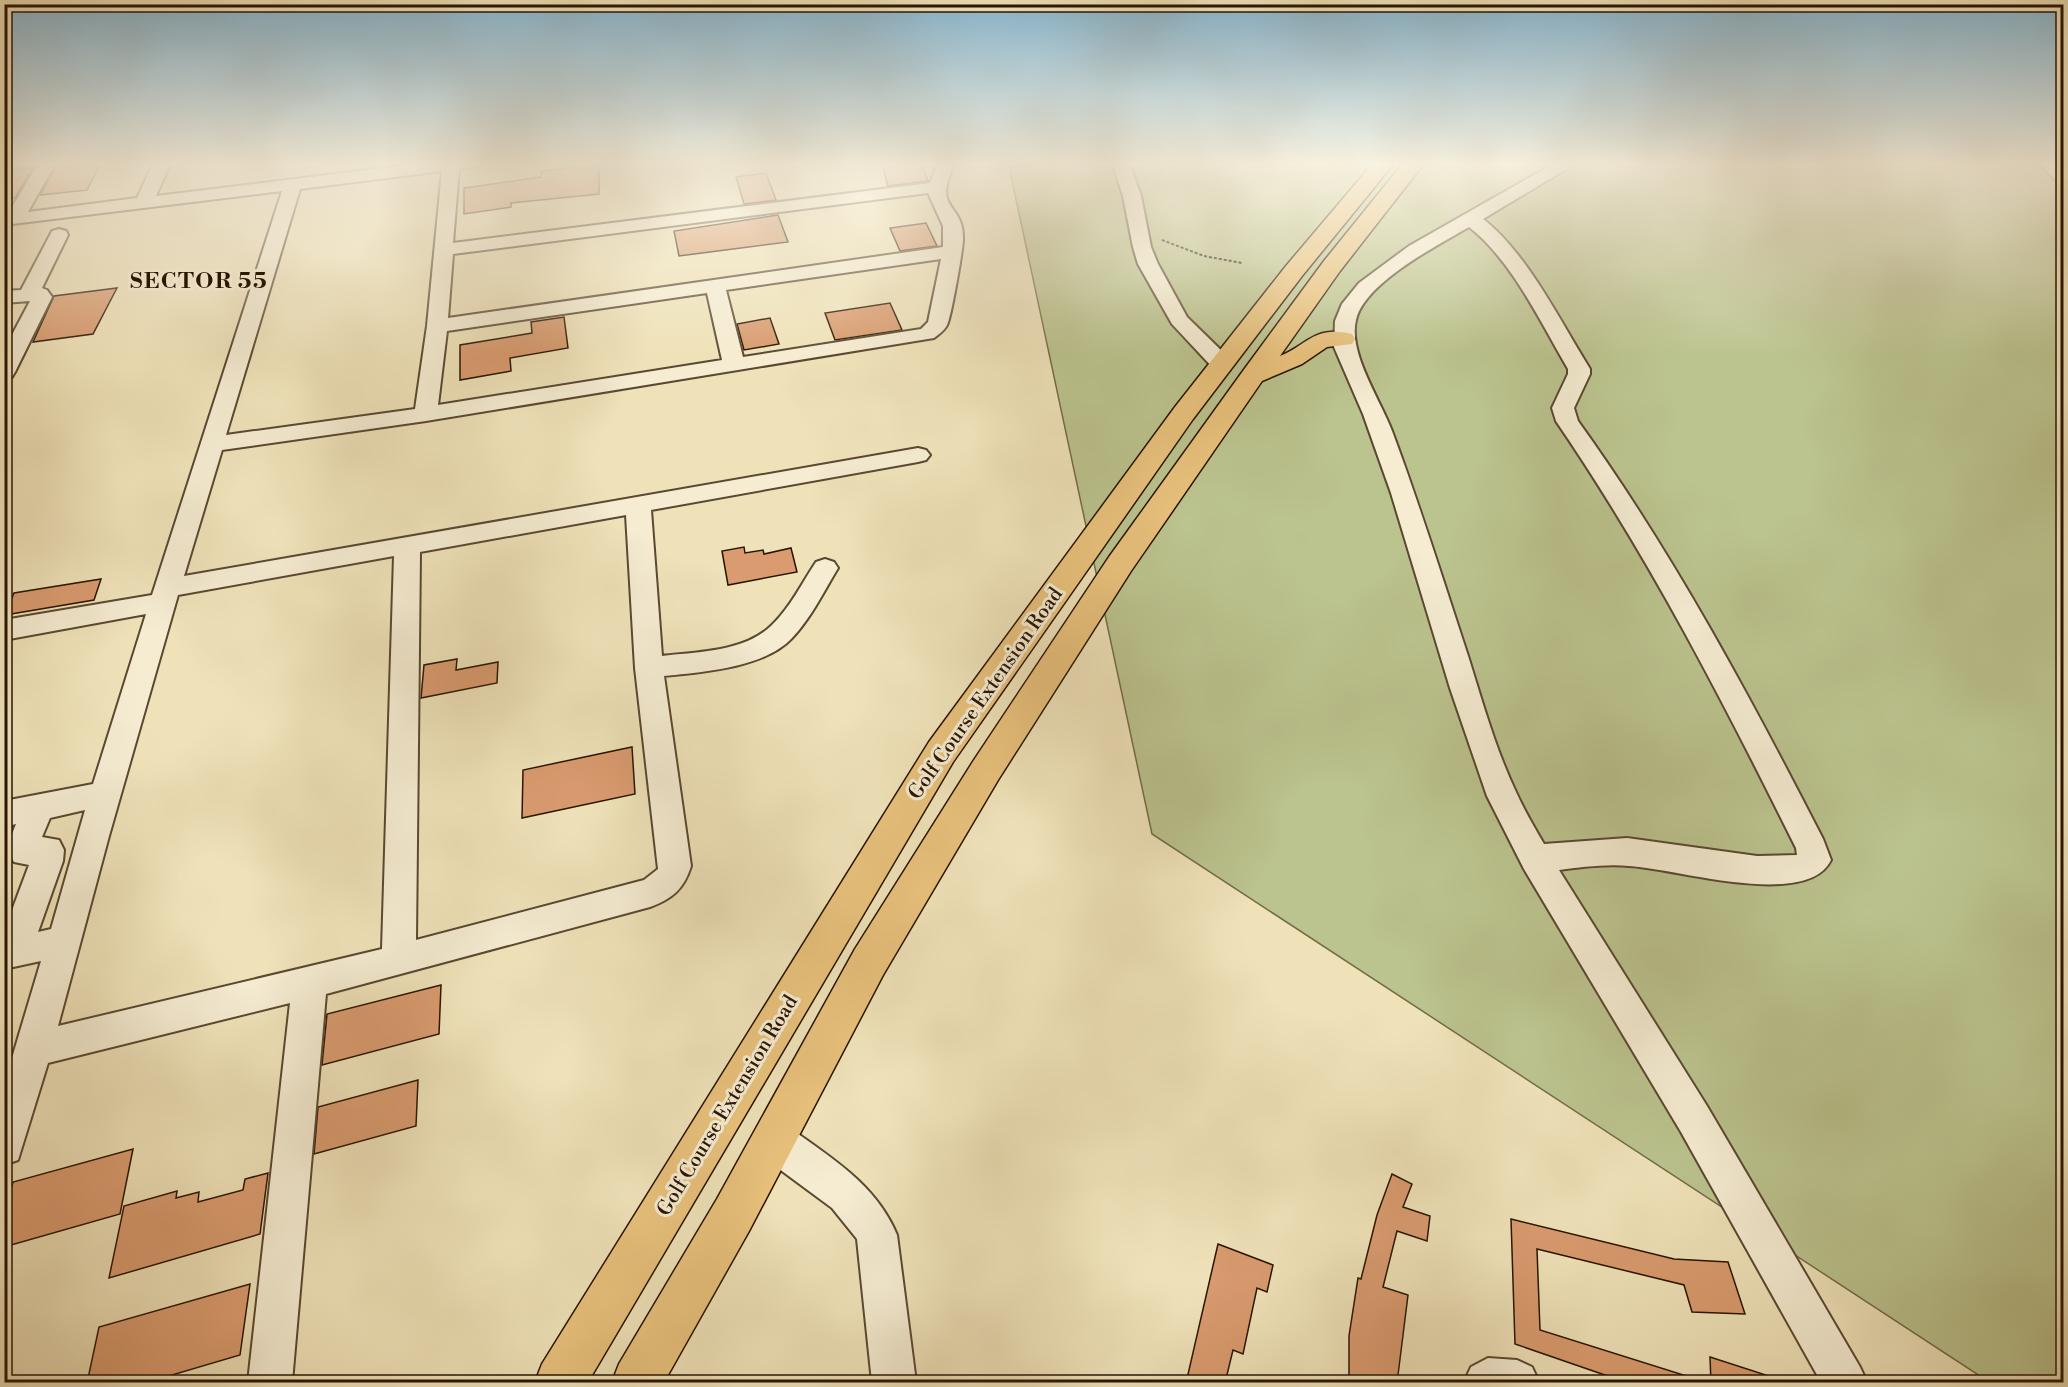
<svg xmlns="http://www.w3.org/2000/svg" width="2068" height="1387" viewBox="0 0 2068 1387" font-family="'Libre Bodoni',serif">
  <rect width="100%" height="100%" fill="#efe2b9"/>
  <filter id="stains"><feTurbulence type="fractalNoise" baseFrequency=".00333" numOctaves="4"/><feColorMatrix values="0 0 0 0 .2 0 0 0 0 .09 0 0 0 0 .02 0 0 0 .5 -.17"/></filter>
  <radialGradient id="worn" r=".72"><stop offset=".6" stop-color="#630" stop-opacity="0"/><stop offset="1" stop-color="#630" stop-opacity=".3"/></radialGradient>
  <polygon fill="#bbc38e" stroke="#726c48" stroke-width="1.5" points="1008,162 2063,162 2063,1382 1989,1382 1152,834"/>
  <g fill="#d99b6f" stroke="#281403" stroke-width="1.5">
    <polygon points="78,162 96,162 93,168 99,167 87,190 40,195 57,165"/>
    <polygon points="921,162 928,181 888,186 882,165"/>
    <polygon points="599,165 599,194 511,203 511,207 464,214 464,188 541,177 542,171"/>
    <polygon points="33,168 15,198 4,199 4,171"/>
    <polygon points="766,173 776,200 744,204 736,177"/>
    <polygon points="778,215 788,242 679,256 674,231"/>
    <polygon points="926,223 937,246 900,251 890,228"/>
    <polygon points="117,288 93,334 33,342 54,296"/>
    <polygon points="890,303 902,330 835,340 825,313"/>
    <polygon points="564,317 568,348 510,358 511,371 460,380 460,345 532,333 531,322"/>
    <polygon points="770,318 779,344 744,350 737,324"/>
    <polygon points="744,547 745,553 763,550 764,554 791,548 797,572 728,585 722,551"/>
    <polygon points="101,579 94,600 5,615 14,593"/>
    <polygon points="457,659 456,670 498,662 497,683 421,698 424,665"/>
    <polygon points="632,747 635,794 522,818 523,770"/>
    <polygon points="441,985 439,1034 322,1065 327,1014"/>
    <polygon points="418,1080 416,1126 314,1154 318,1107"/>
    <polygon points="133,1149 120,1214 4,1247 4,1214 13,1182"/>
    <polygon points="268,1173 260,1234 109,1278 124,1206 177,1191 176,1198 199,1192 198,1202 243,1190 245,1179"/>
    <polygon points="1392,1174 1412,1184 1403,1207 1430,1216 1427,1241 1397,1231 1383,1287 1408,1295 1397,1383 1349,1383 1349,1336 1358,1278 1361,1279 1377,1215"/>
    <polygon points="1511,1219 1674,1259 1728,1262 1745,1314 1692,1312 1684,1285 1537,1249 1540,1330 1693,1378 1693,1383 1628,1383 1515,1344"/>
    <polygon points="1218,1244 1273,1265 1267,1292 1257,1288 1243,1354 1233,1350 1225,1383 1186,1383"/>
    <polygon points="250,1284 240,1355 145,1383 87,1383 99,1327"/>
    <polygon points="1710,1357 1775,1378 1775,1383 1711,1383"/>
  </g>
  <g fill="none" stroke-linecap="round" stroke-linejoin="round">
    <g stroke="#5a4830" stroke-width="4">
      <g id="minor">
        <polygon points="4,162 30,162 28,166 4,169"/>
        <path d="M39,162H56L28,212L137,198L154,162H171L156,196L432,162H484L482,166L459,169L453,243L930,183L939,162H956C930,212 964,201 963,239C963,249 951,318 947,325C945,330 939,334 934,338L426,421L222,450L184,576L918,448L926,450L930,455L926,460L918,462L651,510L662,656C697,652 744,652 771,626C790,608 802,583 816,562L825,559L834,562L838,568C824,591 811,618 792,638C764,668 702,672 664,676L691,866C684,889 672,899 650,907L326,994L292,1382H248L290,1003L48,1063L18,1160L4,1165V1085L41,961L4,969V938L9,937L5,929L29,865L14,862L6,849L16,824L4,827V801L93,784L146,614L4,640V620L152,595L282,191L4,225V214H8ZM442,171L427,326L415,409L226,435L300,189ZM928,193L943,226V247L448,318L453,254ZM941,259L928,322L921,329L743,357L726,290ZM707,293L722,360L438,405L447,331ZM626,515L635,668L658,869L644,880L416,940L420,552ZM394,556L382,949L58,1026L109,836L178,595ZM85,810L51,929L38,932L63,861L64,850L59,840L42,837L50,818Z"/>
        <polygon points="1112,162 1129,162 1141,196 1151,247 1158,264 1187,317 1230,359 1233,364 1230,369 1222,370 1214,369 1172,324 1138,264 1133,247 1123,196"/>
        <path d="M1557,162H1578L1483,219C1527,253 1560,321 1590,369V374L1574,408L1578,421C1673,553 1749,695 1823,839L1831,860C1807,910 1674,868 1629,866C1606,864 1582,867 1559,870L1707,1106L1860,1367L1867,1382H1821L1681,1132L1524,869L1487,796L1450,688L1391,493L1363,414L1334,347L1335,321L1342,304L1359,283L1409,246ZM1469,227C1511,259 1541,323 1568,369V374L1552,408L1556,421C1649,557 1723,701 1796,848L1797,855L1757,856L1627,838L1544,844C1534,827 1524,810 1516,792C1496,750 1483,704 1469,659C1444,583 1420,506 1392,431C1380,399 1348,353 1356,320C1364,283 1438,245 1469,227Z"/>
        <polygon points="2037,162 2056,162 2064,169 2064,183 2058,182"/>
        <polygon points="59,229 66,231 68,235 42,288 47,290 52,297 15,372 12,377 4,378 4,350 30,301 4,303 4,291 21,290 50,235 52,231"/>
        <path d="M773,1121L787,1126C830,1157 876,1184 897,1235L916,1382H872L857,1239L832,1208L759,1154L754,1140L759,1126Z"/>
        <polygon points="1488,1358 1517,1360 1532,1367 1539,1382 1464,1382 1471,1367"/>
      </g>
    </g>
    <g stroke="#281403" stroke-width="3">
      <g id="major">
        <polygon points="1374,162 1395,162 1302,276 1193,419 953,762 588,1382 535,1382 542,1364 929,742 1175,407 1286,266"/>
        <path d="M1404,162H1425L1340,271L1280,356C1309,344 1314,325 1352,334L1355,339L1352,344L1327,347L1302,364L1262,381L1131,571L998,780L883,975L749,1231L664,1382H612L619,1364L717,1199L855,949L974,760L1109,557L1243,371L1324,261Z"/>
      </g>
    </g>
    <polyline stroke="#281403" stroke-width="2" stroke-dasharray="3 2" stroke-linecap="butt" points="1162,240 1204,256 1242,263"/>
    <use href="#minor" fill="#f5ecd2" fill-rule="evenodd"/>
    <use href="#major" fill="#e8c17c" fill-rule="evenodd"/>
  </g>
  <linearGradient id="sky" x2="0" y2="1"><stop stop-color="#89b8d2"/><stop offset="0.46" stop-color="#f8f2e0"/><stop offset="1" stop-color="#f8f2e0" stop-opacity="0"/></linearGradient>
  <rect width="2068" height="356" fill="url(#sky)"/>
  <g text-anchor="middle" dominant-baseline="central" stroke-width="6" stroke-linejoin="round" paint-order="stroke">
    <g font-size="20" fill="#281403" stroke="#f5ecd2">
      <text transform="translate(986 694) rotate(-55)">Golf Course Extension Road</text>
      <text transform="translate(728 1106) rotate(-59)">Golf Course Extension Road</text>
    </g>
    <g font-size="22" font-weight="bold" letter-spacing="1.5" fill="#281403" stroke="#f5ecd2">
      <text x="199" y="281">SECTOR 55</text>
    </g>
  </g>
  <rect width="2068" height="1387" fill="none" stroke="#efe2b9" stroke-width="24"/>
  <rect x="6" y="6" width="2056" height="1375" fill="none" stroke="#281403" stroke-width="3"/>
  <rect x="12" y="12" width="2044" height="1363" fill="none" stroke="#281403" stroke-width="1.5"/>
  <rect width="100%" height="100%" filter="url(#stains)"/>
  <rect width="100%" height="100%" fill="url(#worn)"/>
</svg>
